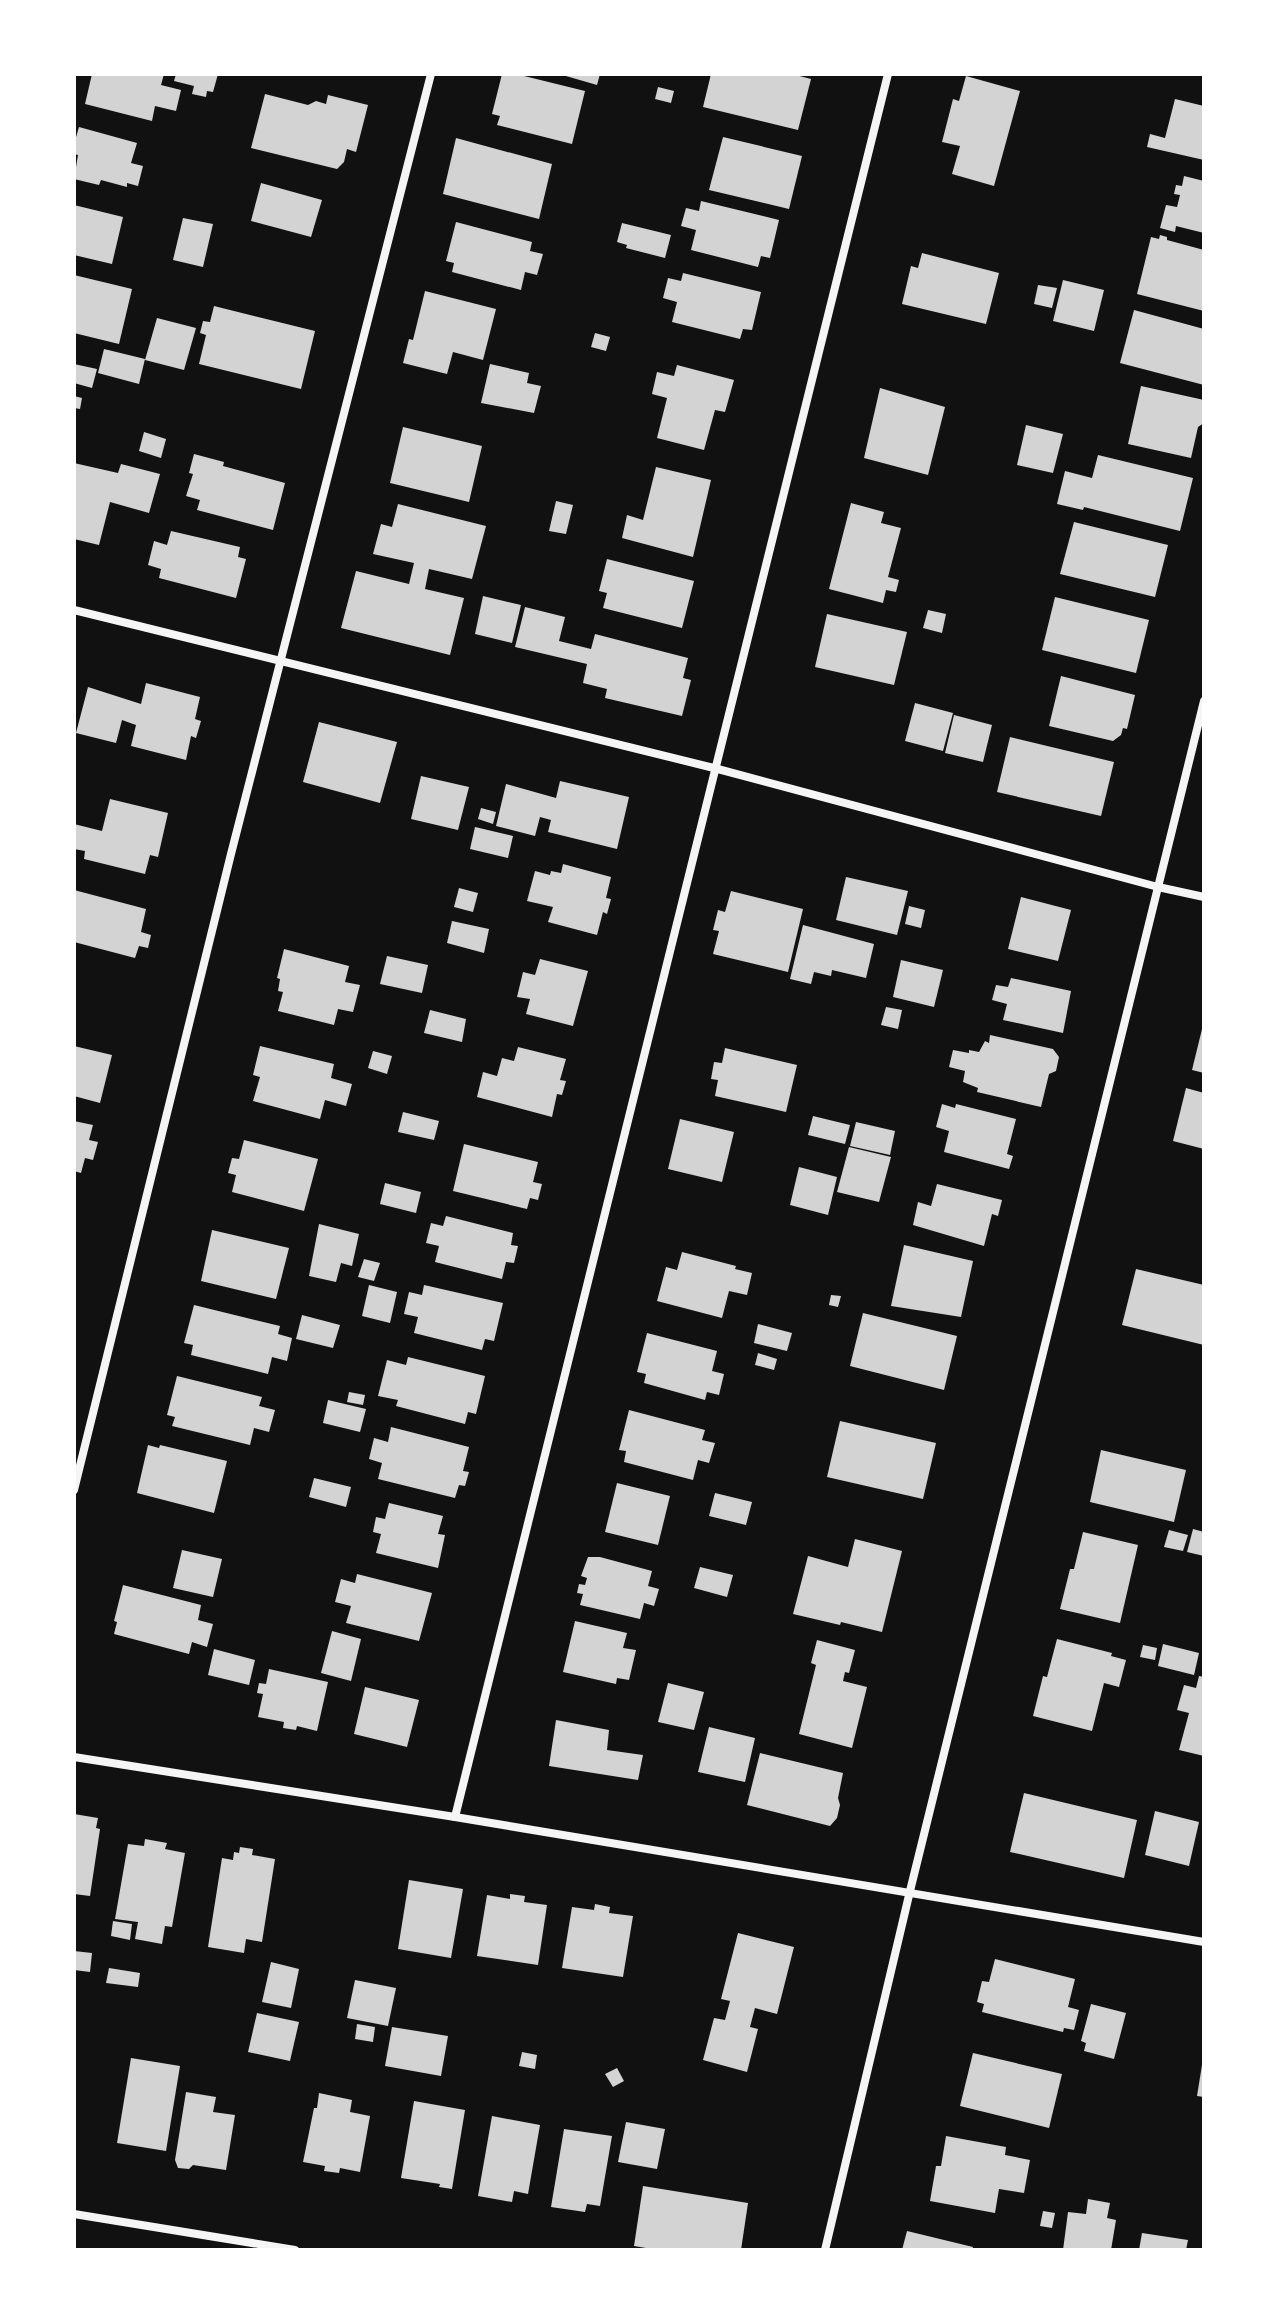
<svg xmlns="http://www.w3.org/2000/svg" width="1278" height="2324" viewBox="0 0 1278 2324" font-family="'Times New Roman',serif">
  <rect width="100%" height="100%" fill="#111"/>
  <g fill="#d3d3d3">
    <polygon points="92,74 164,74 161,85 181,90 176,111 155,106 152,121 85,104"/>
    <polygon points="176,74 218,74 213,92 207,91 206,97 192,94 194,86 174,81"/>
    <polygon points="502,74 516,74 585,91 572,144 497,125 500,116 492,114"/>
    <polygon points="559,74 600,74 597,85"/>
    <polygon points="711,74 792,74 811,79 798,130 703,107"/>
    <polygon points="966,76 1020,91 994,186 952,174 960,146 942,142 953,99 959,101"/>
    <polygon points="658,87 674,91 671,103 655,99"/>
    <polygon points="265,94 308,105 316,101 326,104 328,95 368,105 356,152 347,149 344,162 337,169 251,148"/>
    <polygon points="1175,99 1204,106 1204,160 1147,147 1150,134 1165,138"/>
    <polygon points="79,127 137,143 131,163 143,166 138,186 127,183 127,187 101,180 99,185 74,179 78,155 74,154 74,144"/>
    <polygon points="723,137 802,156 789,209 709,190"/>
    <polygon points="456,138 552,164 539,219 443,194"/>
    <polygon points="1184,176 1204,181 1204,233 1176,226 1175,232 1160,228 1166,205 1177,207 1180,195 1174,194 1176,185 1182,186"/>
    <polygon points="261,183 322,200 311,237 251,221"/>
    <polygon points="701,201 779,220 770,258 761,256 758,267 691,250 696,230 681,226 686,208 699,211"/>
    <polygon points="74,205 123,217 112,264 74,255"/>
    <polygon points="183,218 213,224 203,267 173,260"/>
    <polygon points="456,222 532,242 530,251 543,254 537,275 525,272 521,290 452,272 454,263 446,261"/>
    <polygon points="622,223 671,235 665,258 626,248 627,245 617,242"/>
    <polygon points="1160,235 1167,237 1167,240 1204,250 1204,311 1137,294 1151,237 1159,239"/>
    <polygon points="922,253 999,273 986,324 902,304 911,266 918,268"/>
    <polygon points="683,273 761,292 752,330 743,329 740,339 672,322 677,302 663,298 668,278 681,281"/>
    <polygon points="74,275 132,289 119,344 74,333"/>
    <polygon points="1063,280 1104,290 1094,331 1053,321"/>
    <polygon points="1038,285 1057,288 1052,308 1034,304"/>
    <polygon points="425,291 496,309 483,360 453,352 447,374 403,363 409,339 413,340"/>
    <polygon points="214,306 315,331 301,389 199,364 206,335 200,333 203,321 210,322"/>
    <polygon points="1134,310 1204,329 1204,385 1120,363"/>
    <polygon points="157,318 196,328 184,370 145,360"/>
    <polygon points="595,333 610,337 606,351 591,347"/>
    <polygon points="104,349 145,359 139,384 98,373"/>
    <polygon points="74,364 97,369 92,388 74,383"/>
    <polygon points="490,364 529,373 527,383 541,386 534,413 481,403"/>
    <polygon points="677,365 734,380 725,412 715,410 704,450 657,438 667,398 652,394 657,372 674,376"/>
    <polygon points="1141,386 1204,400 1204,423 1198,427 1191,458 1128,444"/>
    <polygon points="880,388 945,407 928,475 864,458"/>
    <polygon points="74,396 82,398 80,409 74,408"/>
    <polygon points="1026,425 1063,434 1053,473 1017,465"/>
    <polygon points="403,427 482,446 469,502 390,483"/>
    <polygon points="144,432 166,439 161,458 139,451"/>
    <polygon points="194,454 224,462 223,466 285,483 273,530 197,510 200,500 186,496 193,474 189,473"/>
    <polygon points="1098,455 1193,478 1180,531 1084,507 1083,510 1057,504 1065,471 1092,478"/>
    <polygon points="74,463 118,473 121,464 160,474 149,513 110,502 99,545 74,539"/>
    <polygon points="656,467 711,480 693,557 622,538 627,515 643,520"/>
    <polygon points="556,501 573,505 566,534 549,531"/>
    <polygon points="851,503 884,512 881,523 901,528 888,577 899,580 896,592 886,590 883,603 829,589"/>
    <polygon points="398,504 486,526 472,579 429,569 425,589 464,598 450,655 341,628 356,571 409,584 414,563 373,554 381,524 392,527"/>
    <polygon points="1074,522 1168,545 1155,597 1060,574"/>
    <polygon points="171,531 240,547 238,557 246,559 236,598 159,578 161,569 148,565 154,541 167,545"/>
    <polygon points="607,559 694,581 682,628 603,608 607,593 599,591"/>
    <polygon points="483,596 521,605 512,643 475,634"/>
    <polygon points="1055,597 1149,620 1136,673 1042,650"/>
    <polygon points="525,607 565,617 559,641 591,649 595,634 688,658 683,678 691,680 682,716 605,698 607,689 583,683 587,664 515,647"/>
    <polygon points="928,610 946,614 942,633 923,628"/>
    <polygon points="827,614 907,632 894,685 815,667"/>
    <polygon points="1061,676 1135,695 1127,729 1123,728 1121,735 1113,741 1049,726"/>
    <polygon points="146,683 200,697 195,719 201,721 196,738 191,736 186,760 131,746 136,725 122,720 116,743 76,733 88,687 141,704"/>
    <polygon points="915,703 953,713 943,751 905,741"/>
    <polygon points="954,715 992,725 983,762 945,753"/>
    <polygon points="319,722 397,742 380,803 303,782"/>
    <polygon points="1010,737 1114,762 1101,816 997,792"/>
    <polygon points="421,776 469,787 458,830 411,819"/>
    <polygon points="560,781 629,797 617,849 548,832 551,820 540,817 535,836 496,826 506,784 556,798"/>
    <polygon points="110,799 168,813 158,857 150,855 145,874 84,859 85,851 74,849 74,824 102,831"/>
    <polygon points="481,808 496,812 493,824 478,819"/>
    <polygon points="475,827 513,836 508,858 470,849"/>
    <polygon points="563,864 611,877 606,898 611,899 607,914 603,912 597,935 548,922 553,907 527,901 535,871 550,875 551,871 561,873"/>
    <polygon points="846,877 908,891 897,935 836,920"/>
    <polygon points="459,888 478,893 473,912 454,907"/>
    <polygon points="74,890 146,909 141,932 151,935 148,948 139,946 135,958 74,942"/>
    <polygon points="731,891 803,909 788,972 713,954 719,931 713,930 718,910 725,912"/>
    <polygon points="1021,897 1071,910 1058,961 1008,949"/>
    <polygon points="909,906 925,910 921,928 905,924"/>
    <polygon points="452,921 489,929 484,953 447,943"/>
    <polygon points="803,925 874,944 866,978 832,970 831,976 814,972 811,984 790,979"/>
    <polygon points="284,949 349,966 345,982 360,985 353,1012 338,1009 334,1025 278,1011 283,992 278,991 280,979 277,978"/>
    <polygon points="387,956 428,965 422,993 380,984"/>
    <polygon points="540,959 588,971 573,1026 526,1014 530,999 517,997 523,972 535,975"/>
    <polygon points="901,960 943,970 934,1007 893,997"/>
    <polygon points="1011,978 1071,991 1063,1033 1003,1020 1007,1004 992,1000 996,985 1008,987"/>
    <polygon points="886,1007 902,1010 898,1029 881,1025"/>
    <polygon points="430,1010 466,1019 462,1042 424,1033"/>
    <polygon points="1203,1025 1204,1025 1204,1073 1192,1070"/>
    <polygon points="990,1035 1053,1049 1059,1057 1056,1071 1049,1074 1041,1107 977,1092 978,1088 963,1082 965,1071 949,1067 953,1050 969,1053 969,1050 979,1052 985,1041 989,1043"/>
    <polygon points="74,1046 112,1055 100,1103 74,1096"/>
    <polygon points="260,1046 334,1064 331,1078 352,1084 346,1106 325,1100 320,1119 253,1101 260,1077 253,1075"/>
    <polygon points="518,1047 566,1059 560,1080 566,1081 562,1095 557,1094 552,1117 477,1097 483,1072 497,1076 502,1058 514,1061"/>
    <polygon points="725,1048 797,1065 786,1112 715,1096 718,1080 711,1079 714,1062 722,1063"/>
    <polygon points="373,1051 392,1056 387,1074 368,1068"/>
    <polygon points="1186,1088 1204,1093 1204,1149 1173,1141"/>
    <polygon points="942,1104 955,1108 956,1104 1016,1119 1007,1154 1013,1156 1009,1169 944,1152 949,1131 936,1127"/>
    <polygon points="403,1112 439,1121 434,1140 398,1132"/>
    <polygon points="813,1116 850,1125 845,1144 808,1135"/>
    <polygon points="680,1119 734,1132 722,1182 668,1169"/>
    <polygon points="74,1121 93,1125 89,1140 98,1142 93,1160 85,1158 81,1173 74,1171"/>
    <polygon points="856,1122 895,1131 890,1155 850,1146"/>
    <polygon points="244,1140 318,1159 304,1211 232,1192 236,1175 228,1173 232,1158 239,1159"/>
    <polygon points="464,1144 538,1162 533,1182 542,1184 538,1200 530,1198 527,1209 453,1191"/>
    <polygon points="849,1147 891,1157 879,1202 837,1192"/>
    <polygon points="799,1167 837,1177 828,1215 790,1205"/>
    <polygon points="385,1183 421,1192 416,1213 380,1204"/>
    <polygon points="937,1184 1002,1200 998,1216 992,1214 984,1246 913,1225 918,1202 931,1206"/>
    <polygon points="446,1216 513,1233 511,1245 518,1246 514,1263 506,1262 502,1279 435,1262 439,1246 426,1243 431,1223 443,1226"/>
    <polygon points="319,1224 359,1234 352,1266 341,1263 336,1282 309,1276"/>
    <polygon points="212,1230 289,1248 276,1299 201,1281"/>
    <polygon points="904,1245 973,1261 961,1317 891,1306"/>
    <polygon points="682,1252 736,1266 735,1269 752,1273 747,1295 729,1291 722,1318 657,1301 666,1267 677,1270"/>
    <polygon points="364,1259 380,1263 374,1281 358,1277"/>
    <polygon points="1136,1269 1204,1285 1204,1345 1122,1325"/>
    <polygon points="369,1285 397,1292 390,1323 362,1316"/>
    <polygon points="424,1285 503,1303 494,1341 485,1339 482,1350 414,1333 418,1317 404,1314 409,1292 422,1295"/>
    <polygon points="831,1295 841,1296 838,1307 829,1305"/>
    <polygon points="194,1305 280,1326 278,1334 292,1338 287,1361 272,1357 268,1374 191,1355 193,1345 184,1343"/>
    <polygon points="863,1313 957,1336 944,1390 850,1366"/>
    <polygon points="302,1315 340,1325 333,1348 296,1339"/>
    <polygon points="758,1324 792,1333 787,1351 754,1343"/>
    <polygon points="647,1333 717,1351 712,1371 724,1374 719,1395 707,1392 705,1400 644,1383 646,1374 637,1372"/>
    <polygon points="758,1353 777,1359 774,1370 755,1365"/>
    <polygon points="408,1357 485,1376 476,1414 468,1412 465,1424 396,1406 398,1400 378,1396 387,1360 406,1365"/>
    <polygon points="177,1376 262,1397 259,1406 275,1410 269,1432 254,1428 250,1445 172,1426 175,1417 167,1415"/>
    <polygon points="349,1392 365,1395 363,1405 347,1402"/>
    <polygon points="328,1400 366,1409 360,1432 323,1423"/>
    <polygon points="629,1410 705,1430 702,1440 715,1443 709,1463 698,1460 693,1480 624,1462 626,1451 619,1450"/>
    <polygon points="840,1421 936,1443 923,1499 827,1477"/>
    <polygon points="391,1427 469,1447 463,1471 469,1472 465,1486 459,1485 455,1498 378,1479 382,1463 369,1459 374,1438 388,1442"/>
    <polygon points="148,1445 159,1448 160,1445 227,1461 214,1513 137,1493"/>
    <polygon points="1101,1450 1186,1470 1174,1522 1090,1502"/>
    <polygon points="314,1478 351,1487 346,1507 309,1497"/>
    <polygon points="617,1483 670,1496 658,1545 605,1532"/>
    <polygon points="715,1493 752,1502 746,1525 709,1516"/>
    <polygon points="389,1503 443,1516 438,1534 445,1535 438,1568 376,1553 381,1534 373,1532 376,1517 385,1519"/>
    <polygon points="1193,1529 1204,1532 1204,1556 1187,1552"/>
    <polygon points="1169,1530 1188,1535 1183,1551 1164,1547"/>
    <polygon points="1083,1532 1138,1545 1120,1623 1060,1609 1070,1569 1074,1569"/>
    <polygon points="855,1539 902,1551 882,1632 841,1622 840,1625 793,1614 808,1556 848,1567"/>
    <polygon points="182,1550 222,1559 213,1597 173,1588"/>
    <polygon points="588,1557 600,1557 652,1571 648,1586 659,1589 654,1606 644,1603 640,1619 580,1605 583,1594 577,1593 579,1584 585,1585 587,1578 581,1576"/>
    <polygon points="700,1567 733,1575 727,1597 694,1588"/>
    <polygon points="357,1574 432,1593 419,1641 346,1623 351,1606 335,1602 341,1579 355,1583"/>
    <polygon points="123,1585 201,1605 198,1620 213,1624 207,1647 192,1642 189,1654 114,1634 117,1622 114,1621"/>
    <polygon points="575,1621 627,1633 623,1648 636,1650 629,1680 617,1678 616,1684 563,1672"/>
    <polygon points="332,1631 361,1639 351,1681 321,1673"/>
    <polygon points="1057,1639 1112,1653 1111,1656 1126,1660 1119,1687 1104,1683 1092,1731 1033,1716 1043,1676 1047,1677"/>
    <polygon points="817,1640 855,1650 849,1673 845,1672 843,1681 867,1687 852,1748 799,1734 816,1665 811,1663"/>
    <polygon points="1163,1644 1199,1653 1194,1675 1158,1666"/>
    <polygon points="1143,1645 1157,1648 1155,1660 1140,1657"/>
    <polygon points="214,1649 255,1660 249,1685 208,1675"/>
    <polygon points="269,1669 328,1682 317,1731 297,1726 296,1730 283,1728 284,1722 258,1717 263,1694 257,1693 259,1683 266,1684"/>
    <polygon points="1199,1676 1204,1677 1204,1756 1179,1750 1189,1713 1177,1710 1184,1685 1196,1688"/>
    <polygon points="668,1683 704,1692 694,1730 658,1722"/>
    <polygon points="365,1687 419,1700 407,1747 354,1734"/>
    <polygon points="556,1720 609,1730 607,1750 643,1755 638,1780 549,1766"/>
    <polygon points="709,1727 755,1738 745,1782 698,1772"/>
    <polygon points="760,1753 843,1773 838,1798 840,1805 837,1818 830,1826 747,1805"/>
    <polygon points="1024,1793 1137,1820 1124,1878 1010,1852"/>
    <polygon points="1155,1811 1199,1822 1189,1866 1145,1855"/>
    <polygon points="74,1814 98,1818 96,1828 100,1829 90,1896 74,1894"/>
    <polygon points="145,1839 167,1843 165,1849 185,1853 172,1927 165,1926 162,1944 135,1939 138,1922 115,1919 128,1844 144,1846"/>
    <polygon points="240,1847 253,1849 252,1855 275,1859 262,1942 246,1939 244,1953 208,1947 222,1858 233,1860 234,1852 239,1853"/>
    <polygon points="409,1880 463,1889 451,1958 398,1949"/>
    <polygon points="510,1894 525,1896 524,1902 547,1905 538,1965 477,1956 487,1895 510,1899"/>
    <polygon points="595,1904 610,1907 609,1913 633,1916 623,1977 562,1968 572,1907 594,1910"/>
    <polygon points="113,1921 132,1924 130,1940 111,1936"/>
    <polygon points="738,1933 794,1947 777,2014 755,2008 750,2027 758,2029 747,2072 703,2060 714,2018 725,2020 730,2001 721,1999"/>
    <polygon points="74,1951 92,1953 90,1972 74,1970"/>
    <polygon points="995,1959 1075,1979 1068,2007 1079,2010 1074,2030 1064,2028 1063,2032 982,2012 984,2004 977,2002 982,1981 989,1982"/>
    <polygon points="271,1962 299,1969 291,2008 262,2002"/>
    <polygon points="109,1968 140,1973 138,1987 106,1983"/>
    <polygon points="355,1980 396,1988 388,2026 347,2018"/>
    <polygon points="1091,2004 1126,2013 1114,2059 1084,2051 1086,2043 1081,2041"/>
    <polygon points="257,2013 299,2022 290,2061 248,2052"/>
    <polygon points="357,2024 375,2027 373,2042 355,2039"/>
    <polygon points="392,2027 448,2036 441,2076 385,2066"/>
    <polygon points="522,2052 537,2055 535,2069 519,2066"/>
    <polygon points="973,2053 1062,2074 1049,2128 960,2106"/>
    <polygon points="131,2058 180,2066 166,2151 117,2143"/>
    <polygon points="1202,2065 1204,2065 1204,2097 1197,2096"/>
    <polygon points="617,2068 624,2081 613,2087 605,2074"/>
    <polygon points="186,2092 216,2097 213,2112 235,2115 226,2170 193,2165 189,2169 178,2168 175,2160"/>
    <polygon points="319,2093 352,2100 350,2112 370,2116 360,2172 340,2168 339,2173 324,2171 325,2166 303,2162 314,2108 317,2108"/>
    <polygon points="414,2101 465,2110 452,2189 439,2187 440,2184 401,2178"/>
    <polygon points="492,2116 540,2125 528,2194 514,2191 512,2202 478,2196"/>
    <polygon points="626,2122 665,2129 657,2169 618,2162"/>
    <polygon points="564,2129 612,2136 600,2206 587,2204 585,2212 551,2207"/>
    <polygon points="946,2136 1006,2147 1005,2155 1030,2160 1024,2193 999,2189 995,2213 930,2201 936,2166 941,2166"/>
    <polygon points="643,2186 748,2203 741,2250 658,2250 634,2246"/>
    <polygon points="1088,2199 1110,2203 1107,2218 1116,2220 1111,2250 1063,2250 1068,2212 1086,2214"/>
    <polygon points="1043,2211 1055,2213 1052,2228 1040,2226"/>
    <polygon points="907,2231 973,2247 972,2250 902,2250"/>
    <polygon points="1142,2233 1188,2240 1186,2250 1139,2250"/>
  </g>
  <g fill="none" stroke-linecap="round" stroke-linejoin="round">
    <g stroke="#f5f5f5" stroke-width="8">
      <polyline points="74,610 714,768 1158,887 1204,897"/>
      <polyline points="74,1490 231,854 431,74"/>
      <polyline points="74,1757 455,1817 1204,1942"/>
      <polyline points="455,1817 888,74"/>
      <polyline points="74,2214 295,2250"/>
      <polyline points="825,2250 910,1891 1204,701"/>
    </g>
  </g>
  <rect width="1278" height="2324" fill="none" stroke="#ffffff" stroke-width="152"/>
</svg>
